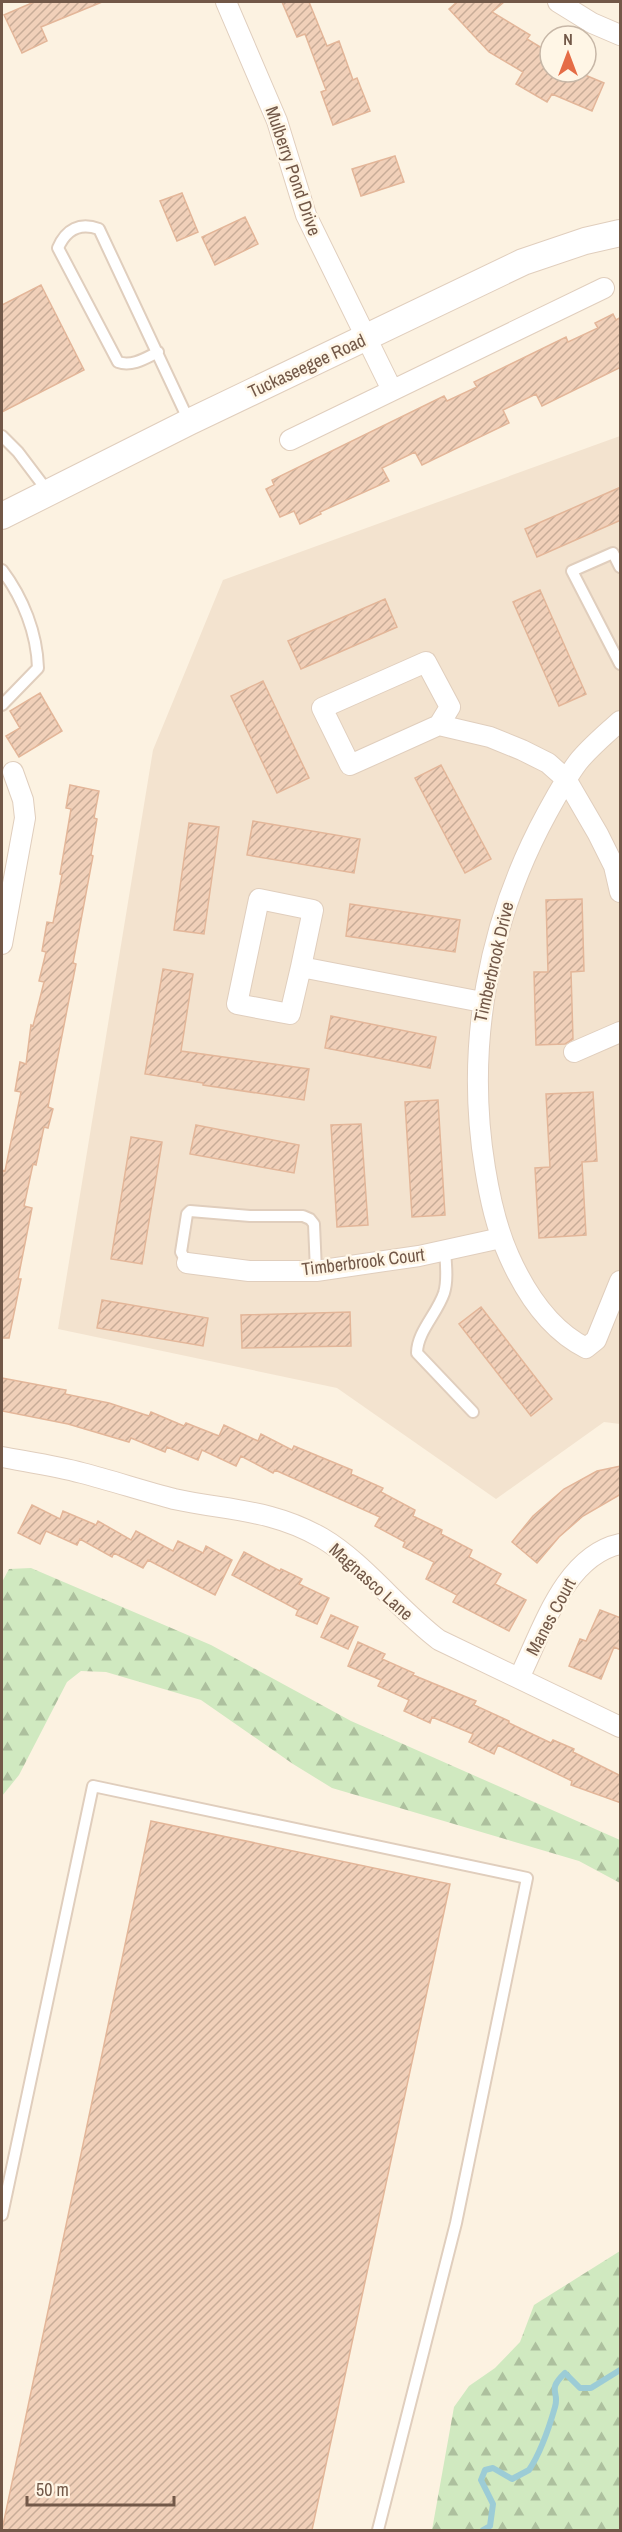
<svg xmlns="http://www.w3.org/2000/svg" width="622" height="2532" viewBox="0 0 622 2532" font-family="'Archivo Narrow',sans-serif">
  <defs>
    <pattern id="forest-firs" width="22" height="20" patternUnits="userSpaceOnUse" patternTransform="scale(1.5)"><rect width="22" height="20" fill="#d0e9c0"/><path d="M5 1l3.5 6h-7zM16 11l3.5 6h-7z" fill="#adc09e"/></pattern>
    <pattern id="building-hatch" width="6" height="6" patternUnits="userSpaceOnUse" patternTransform="scale(1.5)"><rect width="6" height="6" fill="#f1d0b9"/><path d="M-1 1l2-2M0 6l6-6M5 7l2-2" fill="none" stroke="#c8ac98"/></pattern>
  </defs>
  <rect width="100%" height="100%" fill="#fcf2e1"/>
  <path fill="#f3e3cf" d="M620,436V1424L604,1422L496,1499L337,1388L58,1329L153,750L223,580Z"/>
  <path fill="url(#forest-firs)" d="M31,1568L211,1645L351,1721L620,1840V1883L579,1861L332,1788L293,1764L201,1700L106,1672L81,1671L67,1682L19,1775L2,1796V1582L9,1569Z
    M620,2251V2530H432L454,2407L469,2386L495,2368L520,2342L534,2305Z"/>
  <g fill="none" stroke-linecap="round" stroke-linejoin="round">
    <path stroke="#9cccd6" stroke-width="6" d="M483,2530L490,2526L493,2504L481,2480L485,2470L493,2468L512,2479L529,2470C541,2452 549,2428 555,2407C560,2391 546,2391 565,2373L580,2388H591L620,2370"/>
  </g>
  <path fill="url(#building-hatch)" stroke="#e3b699" stroke-width="1.5" d="M34,2H102L41,27L47,41L22,53L4,15Z
    M282,2H309L327,46L339,41L353,80L357,78L370,111L333,125L321,92L326,90L305,34L297,37Z
    M457,2H504L492,12L530,35L527,39L550,53V72H578L604,83L592,111L552,94L547,102L516,84L523,72L489,52L449,9Z
    M395,156L404,182L361,196L352,169Z
    M182,193L198,232L177,241L160,201Z
    M245,217L258,244L215,265L202,237Z
    M41,285L84,370L2,412V305Z
    M613,314L616,320L621,317V367L542,406L536,394L503,410L509,423L422,465L415,452L382,468L389,481L320,512L321,514L300,524L294,511L280,517L266,489L274,485L272,480L444,396L447,401L477,387L474,382L566,337L568,342L598,328L595,323Z
    M621,487V520L537,557L525,529Z
    M540,590L586,694L559,706L513,602Z
    M385,599L397,627L301,669L288,641Z
    M263,681L309,778L277,793L231,696Z
    M40,693L62,731L19,757L6,736L20,728L10,711Z
    M441,765L491,859L465,873L415,778Z
    M70,785L99,791L94,818L97,819L91,855L93,856L73,963L76,964L48,1107L53,1109L48,1128L44,1127L36,1165L33,1164L24,1206L32,1208L18,1279H21L9,1338H2V1170L5,1171L21,1092L15,1091L20,1062L26,1064L31,1025L33,1026L44,982L39,981L46,952L42,951L47,922L53,923L62,875L60,874L71,809L66,808Z
    M253,821L360,839L354,873L247,855Z
    M189,823L219,827L204,934L174,930Z
    M582,899L584,971L571,972L573,1039L565,1044L536,1045L534,972H548L546,900Z
    M350,904L460,920L455,952L346,936Z
    M163,969L193,974L181,1051L309,1069L304,1100L203,1085V1083L145,1074Z
    M331,1016L436,1037L430,1068L325,1048Z
    M593,1092L597,1161L582,1162L586,1235L539,1238L535,1168L550,1167L546,1094Z
    M438,1100L445,1215L412,1217L405,1102Z
    M361,1124L368,1225L337,1227L331,1125Z
    M196,1125L299,1145L294,1173L190,1154Z
    M131,1137L162,1142L142,1264L111,1259Z
    M102,1300L208,1318L203,1346L97,1328Z
    M481,1307L552,1399L531,1416L459,1324Z
    M350,1312L351,1346L242,1348L241,1315Z
    M2,1378L66,1390L65,1394L109,1403L149,1416L151,1412L184,1426L186,1423L219,1436L224,1425L258,1441L261,1434L292,1450L294,1446L352,1470L351,1474L383,1488L381,1492L415,1510L413,1516L442,1530L441,1534L472,1550L469,1557L501,1574L495,1584L526,1600L509,1631L453,1602L457,1595L426,1579L434,1562L403,1547L405,1542L375,1526L380,1517L275,1470L273,1473L241,1456L236,1466L202,1450L198,1460L167,1447L165,1452L131,1438L129,1442L68,1424L2,1411Z
    M621,1466V1494L583,1516L559,1537L537,1563L512,1542L533,1516L564,1489L597,1471Z
    M32,1505L60,1519L63,1511L96,1525L98,1521L131,1540L136,1531L173,1551L178,1541L203,1553L206,1546L232,1560L215,1595L148,1560L143,1568L114,1553L112,1557L80,1539L77,1545L46,1531L40,1544L18,1533Z
    M244,1552L280,1571L281,1569L302,1579L299,1584L329,1598L317,1624L296,1615L298,1610L232,1575Z
    M600,1610L621,1618V1650L614,1647L601,1679L569,1666L580,1639L586,1641Z
    M331,1615L358,1627L348,1649L321,1637Z
    M358,1642L385,1654L382,1659L414,1673L413,1675L476,1701L474,1705L509,1721V1723L551,1743L553,1740L574,1749L573,1752L621,1776V1803L571,1785L572,1781L498,1745L494,1754L469,1742L473,1734L432,1717L430,1723L404,1711L409,1700L378,1686L381,1680L348,1666Z
    M151,1821L450,1884L312,2530H2Z"/>
  <g fill="none" stroke-linecap="round" stroke-linejoin="round">
    <g stroke="#e0cebd" stroke-width="14">
      <path id="service" d="M158,352C146,358 132,367 118,362L58,248C66,229 80,222 99,229L189,421
        M2,436L18,452L49,493
        M620,567L613,553L572,571L620,664
        M2,570C23,598 37,633 38,668L2,705
        M445,1251C446,1265 448,1280 444,1293C437,1314 417,1332 417,1353L473,1412
        M187,1263L181,1252L187,1214L190,1211L250,1216H303L310,1219L314,1224L316,1271
        M2,2215L93,1786L527,1878L456,2223L378,2530"/>
    </g>
    <g stroke="#e0cebd" stroke-width="22">
      <path id="minor" d="M226,2L277,121L306,215L392,390
        M558,2L592,23L620,35
        M290,440L604,288
        M620,721C606,734 590,747 578,762C566,778 557,795 547,813C488,921 465,1046 485,1168C490,1199 496,1227 509,1256C525,1292 550,1330 586,1348L596,1340L620,1281
        M439,725L450,707L426,662L322,708L350,765L439,725L490,737L522,750L548,763L566,779L598,834L614,866L620,892
        M2,944L25,818L23,800L13,772
        M301,967L313,910L259,899L237,1004L290,1014L301,967L482,1002
        M574,1052L620,1032
        M187,1263L249,1271H316L419,1256L501,1238
        M2,1457C28,1462 56,1466 82,1473C113,1481 143,1491 174,1499C229,1511 272,1509 322,1538C363,1562 399,1610 439,1640L620,1727
        M519,1678C542,1632 564,1556 620,1544"/>
    </g>
    <g stroke="#e0cebd" stroke-width="28">
      <path id="tertiary" d="M2,516L189,422L523,262L585,241L620,233"/>
    </g>
    <use href="#service" stroke="#fff" stroke-width="10"/>
    <use href="#minor" stroke="#fff" stroke-width="20"/>
    <use href="#tertiary" stroke="#fff" stroke-width="26"/>
  </g>
  <g text-anchor="middle" stroke-width="5" stroke-linejoin="round" paint-order="stroke">
    <g font-size="18" fill="#725848" stroke="#fff6e6">
      <text transform="translate(293 171) rotate(71)" y="6">Mulberry Pond Drive</text>
      <text transform="translate(307 366) rotate(-25)" y="6">Tuckaseegee Road</text>
      <text transform="translate(494 962) rotate(-77)" y="6">Timberbrook Drive</text>
      <text transform="translate(363 1262) rotate(-7)" y="6">Timberbrook Court</text>
      <text transform="translate(371 1582) rotate(42)" y="6">Magnasco Lane</text>
      <text transform="translate(551 1617) rotate(-62)" y="6">Manes Court</text>
    </g>
  </g>
  <rect width="622" height="2532" fill="none" stroke="#725848" stroke-width="6"/>
  <g transform="translate(568 54)"><circle r="28" fill="#fff6e6" stroke="#c7b7a7" stroke-width="1.5"/>
  <path d="M0-4.5L10 22L0 15L-10 22Z" fill="#e56c46"/>
  <text y="-9" font-size="16" font-weight="bold" text-anchor="middle" fill="#725848">N</text>
  </g>
  <path d="M27 2496v9h147v-9" fill="none" stroke="#725848" stroke-width="3"/>
  <text x="36" y="2496" font-size="18" fill="#725848" stroke="#fff6e6" stroke-width="4.5" paint-order="stroke">50 m</text>
</svg>
